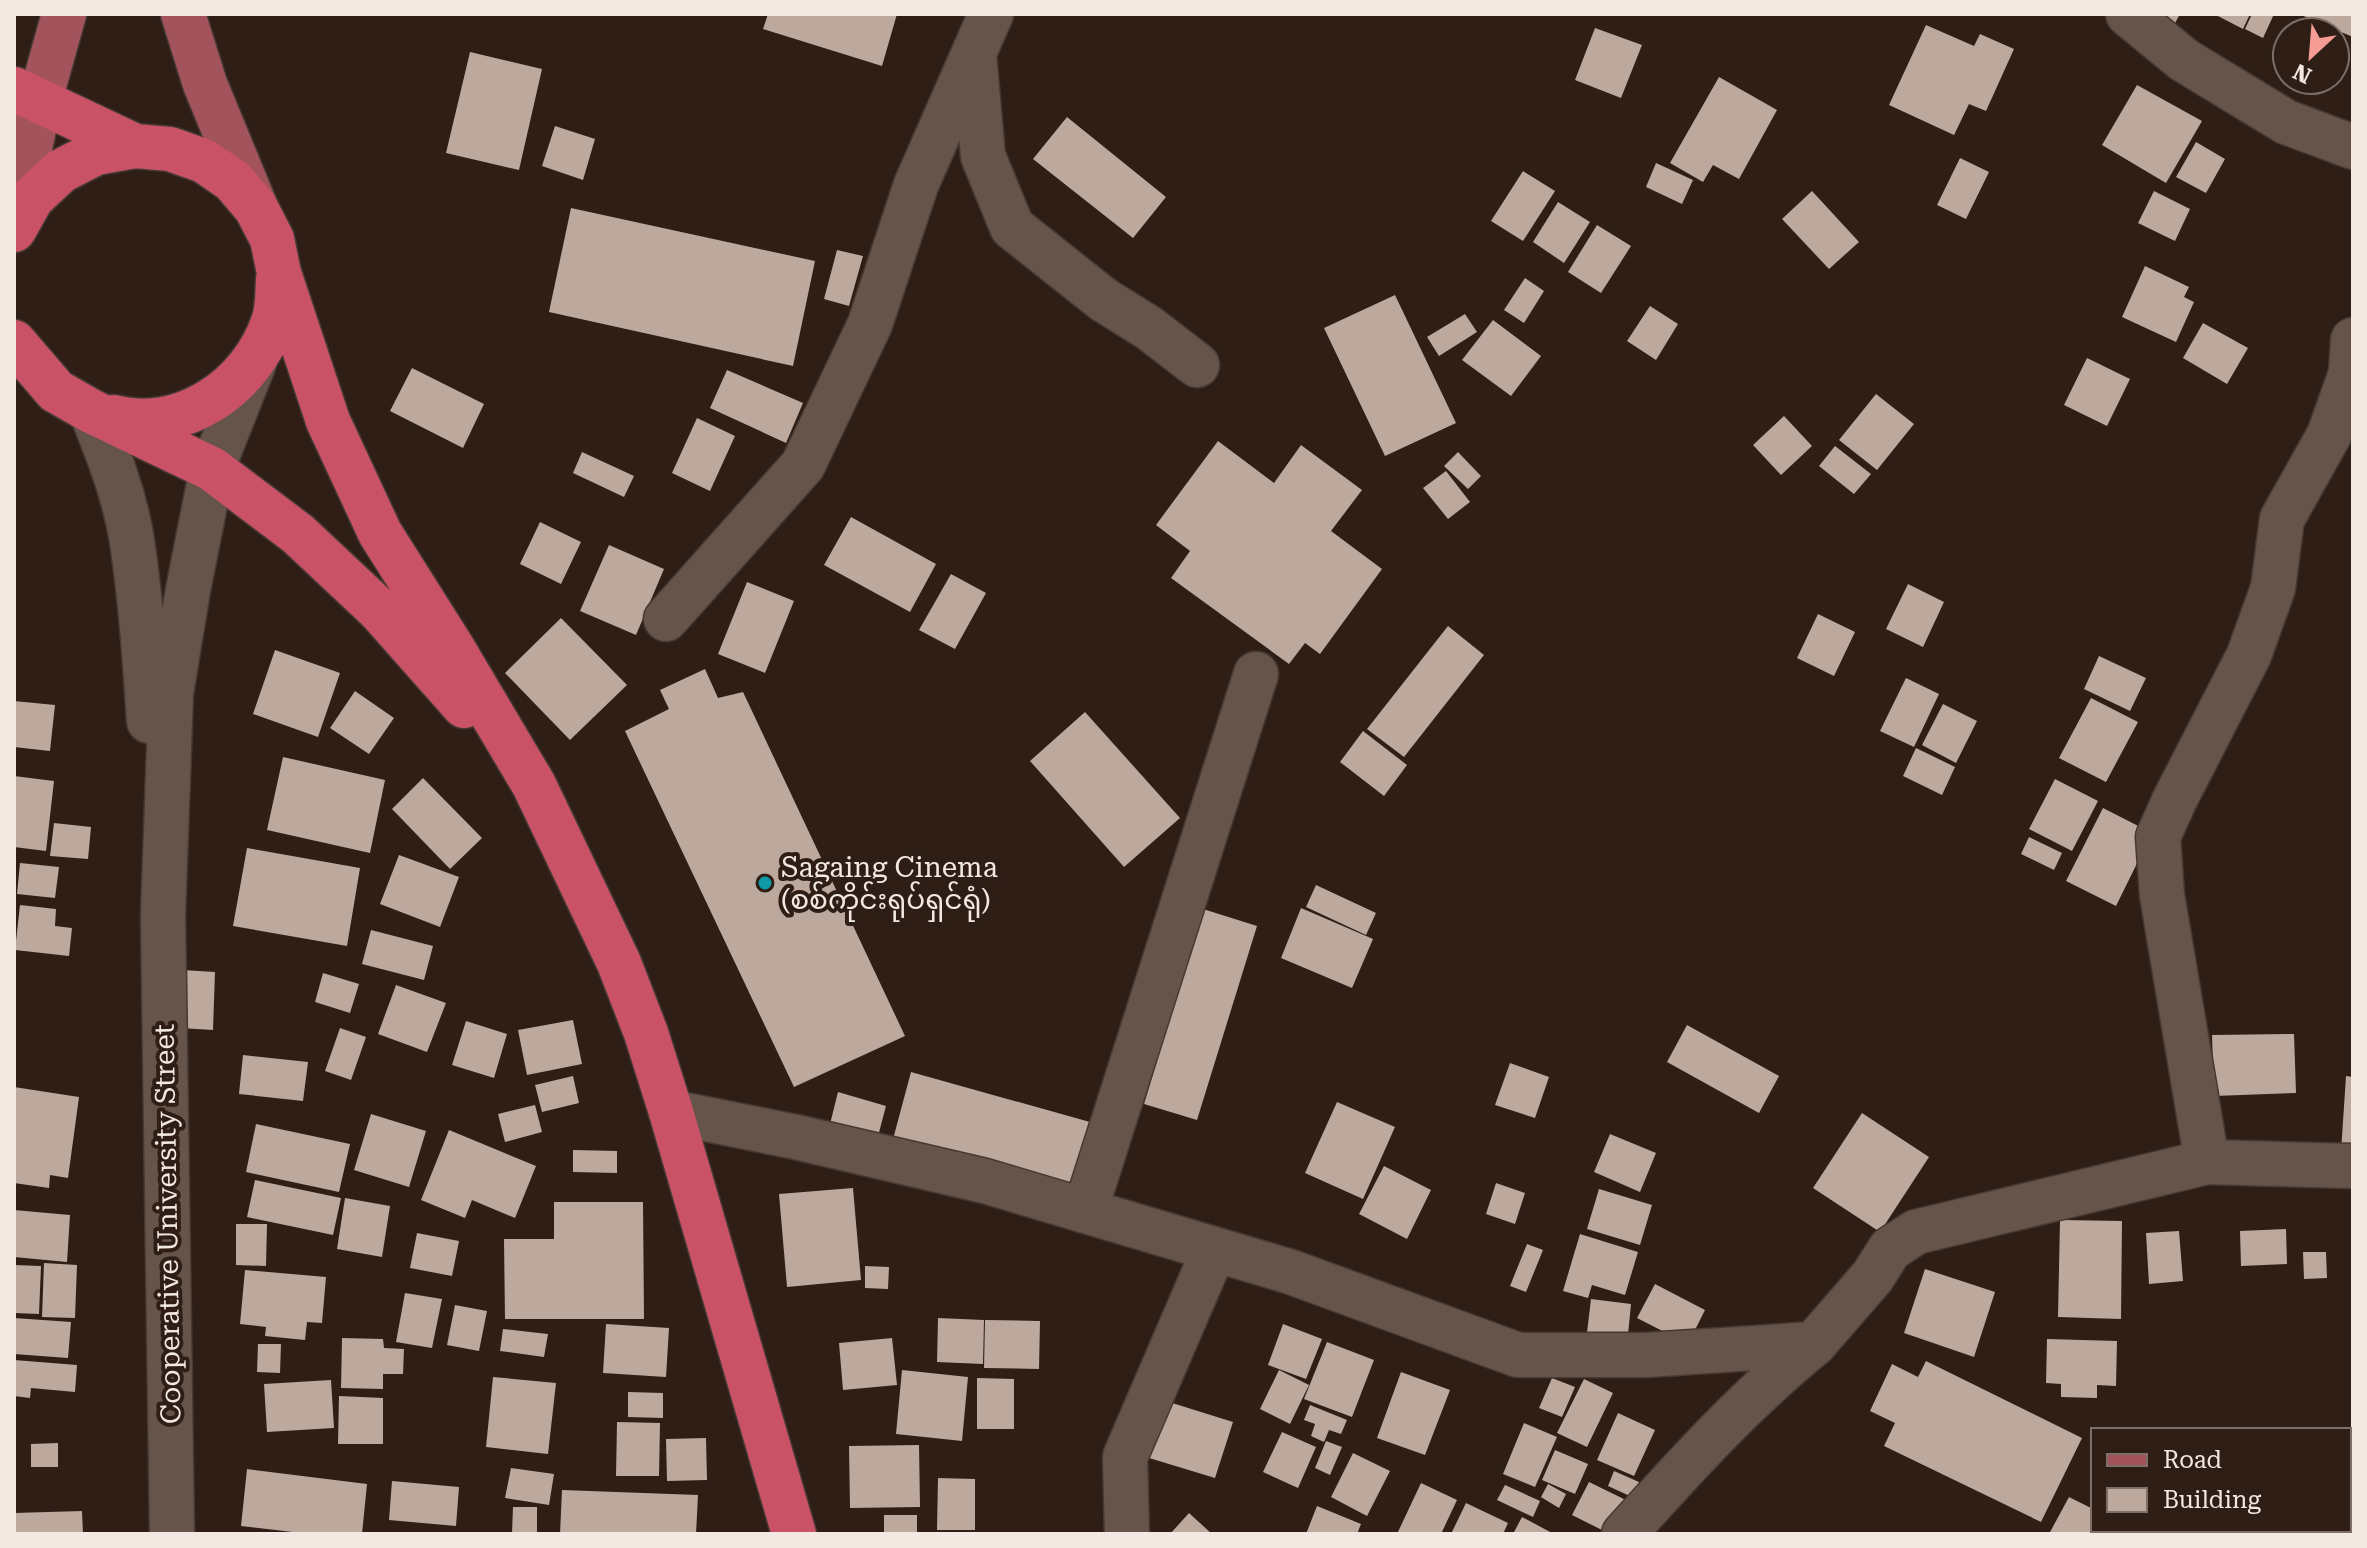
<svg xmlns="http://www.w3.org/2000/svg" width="2367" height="1548" viewBox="0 0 2367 1548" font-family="'Roboto Serif','Noto Sans Myanmar',serif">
  <rect width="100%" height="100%" fill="#2e1e16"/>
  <path fill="#bda89d" d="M768,14H897L882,66L763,29Z
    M2136,14H2180L2168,36Z
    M2214,14H2250L2243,29Z
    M2252,14H2274L2263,38L2245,29Z
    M2299,14H2353V37L2341,32L2335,46V32H2318L2322,24Z
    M1926,25L1974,46L1980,34L2014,49L1986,111L1969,104L1954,135L1889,105Z
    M1595,28L1642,45L1621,98L1575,80Z
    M470,52L542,69L519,170L446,153Z
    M1719,77L1777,110L1739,179L1713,165L1703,182L1670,163Z
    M2137,85L2202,121L2166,183L2102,145Z
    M1067,117L1166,197L1133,238L1033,159Z
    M555,126L595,139L583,180L542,166Z
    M2196,142L2225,159L2206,193L2176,177Z
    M1960,158L1989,172L1966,219L1937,205Z
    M1656,163L1693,180L1682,204L1646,187Z
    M1523,171L1555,191L1523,241L1491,221Z
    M1812,191L1859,242L1829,269L1782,219Z
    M2154,191L2190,209L2175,241L2138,223Z
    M1558,202L1590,222L1564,263L1533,242Z
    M571,208L815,261L793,366L549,312Z
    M1597,225L1631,246L1601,293L1568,272Z
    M837,250L863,256L849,306L824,299Z
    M2145,266L2189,287L2184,297L2194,302L2176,342L2122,317Z
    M1525,278L1544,291L1524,323L1504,310Z
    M1395,295L1456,423L1385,456L1324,328Z
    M1650,306L1678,324L1656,360L1627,341Z
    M1465,314L1477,332L1439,356L1427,337Z
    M1493,320L1541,356L1511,396L1462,360Z
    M2203,323L2248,348L2227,384L2183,358Z
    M2087,358L2130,379L2107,426L2064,405Z
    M412,368L484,404L463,448L390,411Z
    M727,370L803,403L786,443L710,408Z
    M1876,394L1914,424L1877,470L1839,440Z
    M1784,416L1812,446L1781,475L1753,445Z
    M697,418L735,436L710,491L672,473Z
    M1218,441L1274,483L1301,445L1362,490L1331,531L1382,569L1320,654L1305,643L1289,664L1171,578L1190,551L1156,525Z
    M1835,446L1871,474L1854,494L1819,466Z
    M582,452L634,476L624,497L573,473Z
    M1458,452L1481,476L1468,489L1444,466Z
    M1446,471L1470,502L1448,519L1423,488Z
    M851,517L936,564L910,612L824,565Z
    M540,522L581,542L561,584L520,564Z
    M609,545L664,569L636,635L580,611Z
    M951,574L986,593L955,649L919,630Z
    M747,582L794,601L765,673L718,654Z
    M1908,584L1944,602L1923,647L1886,629Z
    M1818,614L1855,632L1834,676L1797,658Z
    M561,618L627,685L570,740L505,673Z
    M1448,626L1484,655L1404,757L1367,729Z
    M275,650L340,673L318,737L253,714Z
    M2099,656L2146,678L2130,711L2084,689Z
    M705,669L718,698L743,692L905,1036L794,1087L625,731L669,709L660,690Z
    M1906,678L1939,694L1914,747L1880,731Z
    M355,691L394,718L369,754L330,728Z
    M2091,698L2138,722L2106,782L2059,758Z
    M14,701L55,705L50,751L14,747Z
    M1943,704L1977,721L1956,763L1922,745Z
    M1085,712L1180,818L1124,867L1030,761Z
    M1363,731L1407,765L1384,796L1340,762Z
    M1916,748L1955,767L1942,795L1903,776Z
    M283,757L385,780L370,853L267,830Z
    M14,776L54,781L46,851L14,847Z
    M423,778L482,838L450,869L392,809Z
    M2055,779L2098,801L2072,851L2029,829Z
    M2103,808L2152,833L2116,906L2066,881Z
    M54,823L91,827L88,859L50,856Z
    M2029,837L2062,853L2054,870L2021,854Z
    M247,848L360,868L347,946L233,926Z
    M399,855L459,877L440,927L380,904Z
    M20,863L59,867L55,898L17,894Z
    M1316,885L1376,913L1366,935L1306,907Z
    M20,905L56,909L55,926L72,928L69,956L15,950Z
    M1301,908L1373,939L1352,988L1281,958Z
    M1203,909L1257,926L1197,1120L1144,1104Z
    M371,930L433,946L424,980L362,964Z
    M182,970L215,972L213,1030L180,1028Z
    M323,973L359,984L350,1013L315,1002Z
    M396,985L446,1003L427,1052L378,1034Z
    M573,1020L582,1064L527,1075L518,1030Z
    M466,1021L507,1034L494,1078L452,1065Z
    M1687,1025L1779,1076L1759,1113L1667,1062Z
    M340,1028L366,1037L351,1080L325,1071Z
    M2294,1034L2296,1093L2214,1096L2212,1035Z
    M243,1055L308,1062L303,1101L239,1094Z
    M1510,1063L1549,1077L1535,1118L1495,1105Z
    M911,1072L1090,1122L1071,1192L892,1143Z
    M573,1076L579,1103L542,1112L535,1085Z
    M2346,1076L2353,1077V1153L2341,1152Z
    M14,1087L79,1097L68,1178L50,1175L49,1188L14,1183Z
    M838,1092L886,1106L877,1140L829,1128Z
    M1337,1102L1395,1127L1363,1199L1305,1173Z
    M535,1105L542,1132L505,1142L498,1114Z
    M1862,1113L1929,1157L1880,1232L1813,1188Z
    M371,1114L426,1131L409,1187L354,1170Z
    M256,1124L350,1144L339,1192L246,1172Z
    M449,1130L536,1166L515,1218L472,1200L465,1218L421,1200Z
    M1610,1134L1656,1153L1640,1192L1594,1172Z
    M573,1150L617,1151V1173L573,1172Z
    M1384,1166L1431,1190L1407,1239L1359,1214Z
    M255,1180L341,1198L333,1235L247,1217Z
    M1496,1183L1525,1193L1515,1224L1486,1214Z
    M853,1188L861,1280L787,1287L779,1194Z
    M1599,1189L1652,1205L1640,1245L1587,1229Z
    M345,1198L390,1206L382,1257L337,1249Z
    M554,1202H643L644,1319H505L504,1239H554Z
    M14,1210L70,1215L67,1262L14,1257Z
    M2060,1220L2122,1221L2121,1319L2058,1317Z
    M236,1224H267L266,1266L236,1265Z
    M2286,1229L2287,1264L2241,1266L2240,1231Z
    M2179,1231L2183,1281L2149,1284L2146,1233Z
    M417,1233L459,1241L452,1276L410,1268Z
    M1580,1234L1638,1252L1625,1295L1592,1285L1588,1298L1563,1291Z
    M1527,1244L1543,1250L1526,1292L1510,1286Z
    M2303,1252H2326L2327,1278L2304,1279Z
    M44,1263L77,1265L75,1318L42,1317Z
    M14,1265L41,1266L39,1314L14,1313Z
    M865,1266L889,1267L888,1289L865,1288Z
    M1925,1269L1995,1292L1974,1357L1904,1333Z
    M245,1270L326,1277L322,1323L307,1322L305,1340L265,1336L266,1327L240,1324Z
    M1655,1284L1705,1310L1688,1344L1637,1318Z
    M405,1293L442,1299L432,1348L396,1342Z
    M1591,1299L1631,1304L1627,1345L1586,1341Z
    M455,1305L487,1311L479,1351L447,1345Z
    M14,1318L71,1322L68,1358L14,1354Z
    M938,1318L984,1320L983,1364L937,1362Z
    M985,1320L1040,1321L1039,1369L984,1368Z
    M606,1324L669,1328L666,1377L603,1373Z
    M1283,1324L1322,1339L1306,1379L1268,1365Z
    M503,1329L548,1334L544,1357L500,1351Z
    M342,1338L383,1339L384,1348L404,1349L403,1374H383V1389L341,1388Z
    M892,1338L897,1385L843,1390L839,1343Z
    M2047,1339L2117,1341L2116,1386L2097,1385V1398L2061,1397V1384L2046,1383Z
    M1327,1342L1374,1360L1352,1417L1304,1399Z
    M258,1344H281L280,1373L257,1372Z
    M14,1360L77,1365L75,1392L31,1388L30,1398L14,1396Z
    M1926,1361L2082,1438L2041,1522L1884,1446L1895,1423L1870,1411L1892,1364L1918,1377Z
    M902,1370L968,1377L962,1441L896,1434Z
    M1279,1370L1309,1385L1290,1424L1260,1409Z
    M1401,1372L1450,1390L1425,1455L1377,1438Z
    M493,1377L556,1383L548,1454L486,1447Z
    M977,1378L1014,1379V1429H977Z
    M1552,1378L1575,1387L1562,1417L1539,1408Z
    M1584,1379L1613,1393L1587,1447L1557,1433Z
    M331,1380L334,1428L267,1432L264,1384Z
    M628,1392L663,1393V1418L628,1417Z
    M339,1396L383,1398V1444H338Z
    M1153,1397L1233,1422L1215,1478L1136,1454Z
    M1310,1405L1347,1420L1341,1434L1329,1430L1324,1442L1311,1436L1315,1424L1304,1420Z
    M1618,1413L1655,1430L1634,1476L1597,1460Z
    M617,1422L660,1423L659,1476H616Z
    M1524,1423L1557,1437L1535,1487L1503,1474Z
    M1282,1432L1316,1447L1298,1488L1263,1472Z
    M706,1438L707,1480L667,1481L666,1439Z
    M1326,1441L1342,1447L1330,1475L1315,1468Z
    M58,1443V1467H31V1444Z
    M919,1445L920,1507L850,1508L849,1446Z
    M1555,1450L1588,1464L1575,1494L1542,1480Z
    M1353,1453L1390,1471L1367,1516L1331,1497Z
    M511,1468L554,1474L549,1505L505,1498Z
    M247,1469L367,1484L362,1534H310L241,1526Z
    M1614,1471L1639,1482L1632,1497L1608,1486Z
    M938,1478L975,1479V1530H937Z
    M392,1481L459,1487L456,1526L389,1520Z
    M1589,1482L1630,1502L1610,1534L1572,1515Z
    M1421,1483L1457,1500L1441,1534H1397Z
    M1548,1484L1566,1494L1559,1508L1541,1497Z
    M1505,1485L1540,1501L1533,1517L1497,1500Z
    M562,1490L698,1495L696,1534H560Z
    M2069,1497L2093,1509V1530H2134L2138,1532L2137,1534H2049Z
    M1466,1503L1508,1523L1503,1534H1451Z
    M1317,1506L1361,1524L1357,1534H1306Z
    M513,1507H537V1534H512Z
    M82,1511L83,1534H14V1513Z
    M1189,1513L1212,1534H1170Z
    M884,1515H917V1534H884Z
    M1522,1517L1554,1534H1513Z
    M2230,1530H2292L2293,1534H2231Z"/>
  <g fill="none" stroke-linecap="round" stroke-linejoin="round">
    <g stroke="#463934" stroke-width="47">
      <path id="minor" d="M2128,14L2184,60L2286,122L2353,147
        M974,55L983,156L1012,227L1104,300L1149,328L1197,365
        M91,411C108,453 125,496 132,541C141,601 145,661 149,721
        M666,619L803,465L870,324L916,185L991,14
        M671,1112L796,1137L985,1181L1291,1272L1518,1355H1647L1814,1344L1873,1276L1890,1249L1916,1232L2207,1162L2353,1166
        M2207,1162L2162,895L2158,837L2174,801L2249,655L2273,588L2282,519L2329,435L2351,373L2353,340
        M1085,1211L1256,674
        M172,1534L163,915L171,693L188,590L212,469L254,363
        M1127,1534L1125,1457L1214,1250
        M1624,1534C1686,1465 1743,1402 1814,1344"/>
    </g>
    <g stroke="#463934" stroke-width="47">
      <path id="major" d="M183,14L205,84L256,208
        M14,226L40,100L64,14"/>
    </g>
    <g stroke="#463934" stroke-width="47">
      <path id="highway" d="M14,89L135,146
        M14,230L32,198L61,171L96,153L135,146L170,149L204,161L233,181L256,208L272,239L279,273L328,421L380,533L452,647L534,785L619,963L646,1033L671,1112L794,1534
        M14,342L56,391L91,411L212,469L298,534L379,610L464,706
        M114,417C183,434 251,387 273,322C278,309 277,293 278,279"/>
    </g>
    <use href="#minor" stroke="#66544a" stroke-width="44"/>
    <use href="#major" stroke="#a2535b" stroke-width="44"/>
    <use href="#highway" stroke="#ca5267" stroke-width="44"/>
  </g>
  <circle fill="#0f9aa8" stroke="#2e1e16" stroke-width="3" cx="765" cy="883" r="8"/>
  <g text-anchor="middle" stroke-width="8" stroke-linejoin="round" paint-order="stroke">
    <g font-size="28" fill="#f3e8e2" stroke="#2e1e16" text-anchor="start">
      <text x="781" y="877">Sagaing Cinema<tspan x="781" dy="32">(စစ်ကိုင်းရုပ်ရှင်ရုံ)</tspan></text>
    </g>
    <g font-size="28" fill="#f3e8e2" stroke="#2e1e16">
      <text transform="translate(167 1224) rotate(-91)" y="10">Cooperative University Street</text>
    </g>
  </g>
  <rect width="2367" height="1548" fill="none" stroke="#f3e8e2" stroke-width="32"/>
  <rect x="2091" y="1428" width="260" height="104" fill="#2e1e16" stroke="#7d6f68" stroke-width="2"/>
  <rect x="2107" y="1454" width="40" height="12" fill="#a2535b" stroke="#7d6f68" stroke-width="2"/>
  <text x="2163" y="1468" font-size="24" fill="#f3e8e2">Road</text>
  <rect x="2107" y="1488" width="40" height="24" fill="#bda89d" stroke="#7d6f68" stroke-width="2"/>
  <text x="2163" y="1508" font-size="24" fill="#f3e8e2">Building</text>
  <g transform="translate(2311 56) rotate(206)"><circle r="38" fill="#2e1e16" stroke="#7d6f68" stroke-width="2"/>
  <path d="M0-6L14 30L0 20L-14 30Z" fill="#f59c94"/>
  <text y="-12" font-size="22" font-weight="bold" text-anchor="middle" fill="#f3e8e2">N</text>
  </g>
</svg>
